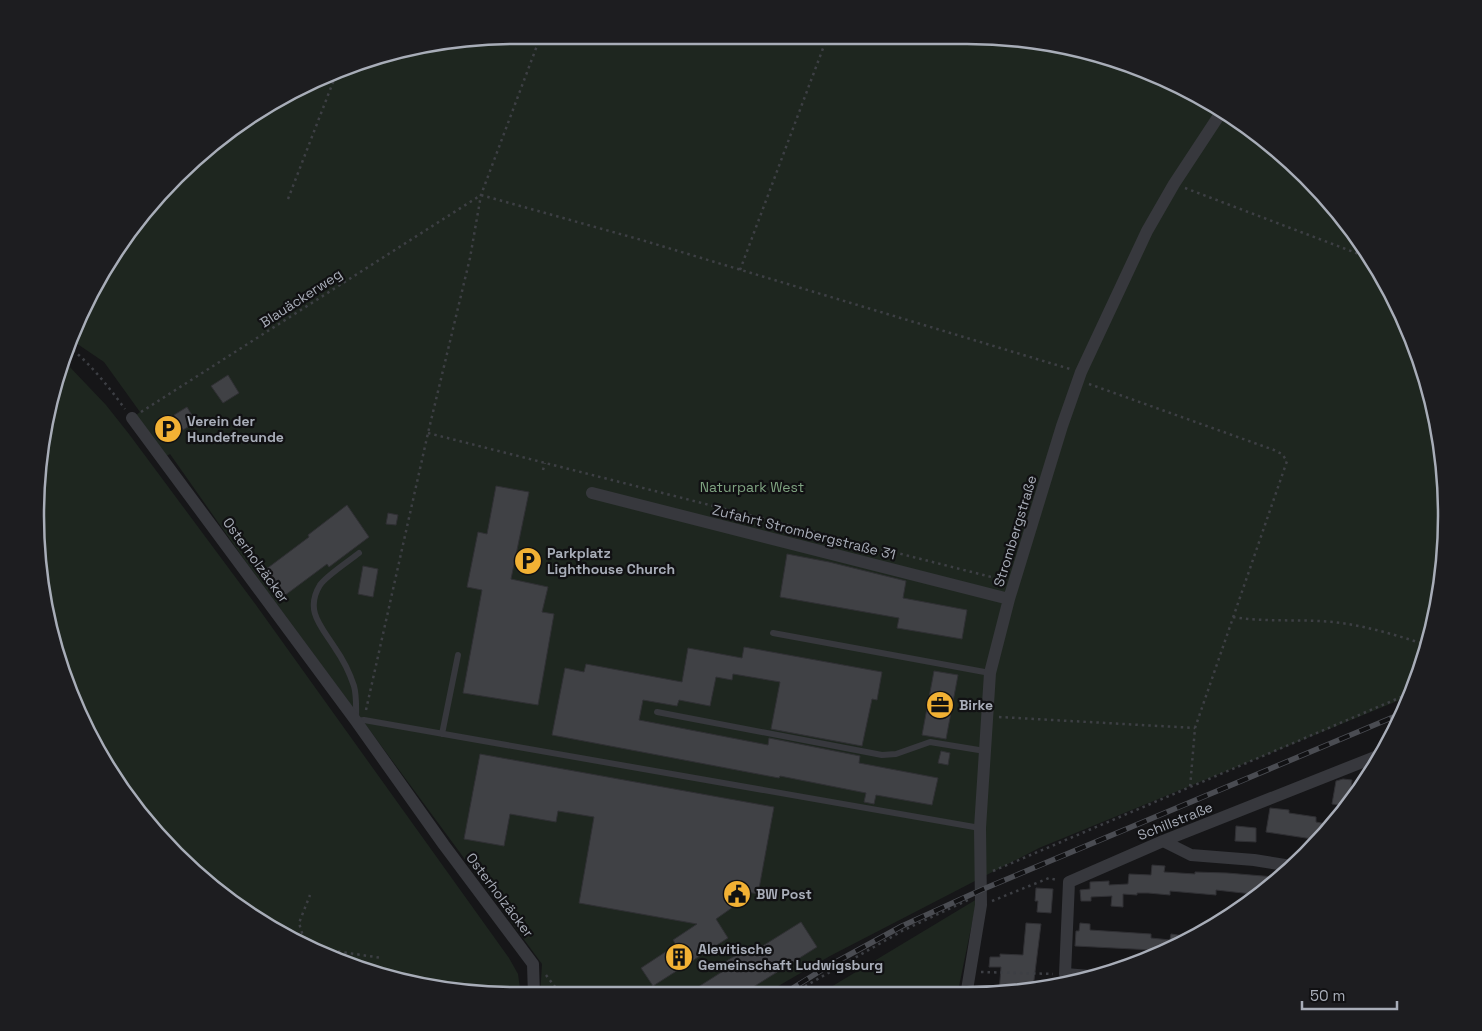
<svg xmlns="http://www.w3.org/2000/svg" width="1482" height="1031" viewBox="0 0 1482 1031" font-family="'Space Grotesk',sans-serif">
  <rect width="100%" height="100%" fill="#161618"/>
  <path fill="#1e261f" d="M516,35H967L1060,44L1206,99L1306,176L1366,249L1411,332L1438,422L1447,516L1438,610L1412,695L1039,848L830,956L761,996H540L542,964L248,565L170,454L162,459L132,418L140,412L104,362L70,339L72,331L154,199L249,116L391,51Z
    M67,364L106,405L129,434L256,605L509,958L518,974L521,996L421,987L331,959L248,915L176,855L85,728L44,609L39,453L58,384Z
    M977,899L957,996H816Z"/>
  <path fill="#404145" stroke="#303034" d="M228,375L239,393L223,403L211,386Z
    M187,407L196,422L183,430L174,415Z
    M496,486L529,492L511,579L548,587L542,612L554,614L538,705L463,693L482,590L467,587L478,532L487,534Z
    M347,505L369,537L329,567L327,564L284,596L265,570L309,537L308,535Z
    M388,513L398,515L396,525L386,524Z
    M787,554L829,562L906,581L903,598L967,610L962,639L897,628L899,618L780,597Z
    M363,566L378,569L373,597L358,594Z
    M744,647L882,672L877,700L872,699L862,746L771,729L780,682L733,674L732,680L716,677L710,706L679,700L677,706L643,700L639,720L768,745L769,738L860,756L859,763L938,778L932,805L876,795L874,804L864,802L866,793L780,776L779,778L552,735L565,668L584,672L586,664L682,682L688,648L742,658Z
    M934,671L958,675L946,739L922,735Z
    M941,751L950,753L948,765L938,763Z
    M480,754L774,807L758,894L736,890L733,907L716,919L728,938L653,986L641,968L676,945L673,940L697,924L579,903L594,817L558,811L556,822L510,814L504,846L464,839Z
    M1343,779L1352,780L1349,804L1347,806L1332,804L1336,781Z
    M1270,808L1289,810V813L1316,817V822L1331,825L1319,840L1266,832Z
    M1236,826L1256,828V842L1235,841Z
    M1152,865L1165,866L1164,872L1195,874V872L1227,873L1275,877L1252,894L1216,890V895L1170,891V895L1148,893H1137V895L1123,894V907L1111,906L1112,896L1091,897V901H1081L1080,890L1090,889V882L1109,881V885L1128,884L1129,874L1151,875Z
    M1036,888L1053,889L1051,913L1037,912L1038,901H1035Z
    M801,922L817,947L739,996H684L728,968L725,962L749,947L753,952Z
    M1026,923L1041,924L1033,988L1029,987V990L999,993L1001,967H989L990,957H1000V954L1023,955Z
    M1080,923L1090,924V930L1151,934V938L1170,940L1171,934L1192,937L1179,946L1153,955V950L1075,946L1076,931H1079Z"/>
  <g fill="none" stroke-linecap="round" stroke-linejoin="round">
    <path stroke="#3d3f44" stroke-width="2.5" stroke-dasharray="2.5 4" stroke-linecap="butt" d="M1185,188L1372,259
      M481,195L645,241L1070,369
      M288,199L335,77
      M740,270L828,35
      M68,346C90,363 108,386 125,409
      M1089,384L1274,450L1282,454L1287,461L1195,728L1190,788
      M141,412L481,195
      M428,433L1003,580
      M543,470L545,463
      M1233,617C1269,623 1305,618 1341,623C1370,627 1399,636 1427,645
      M366,710L428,433L470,258L481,195L541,35
      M999,717L1195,728
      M1358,793L1361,774
      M993,871L1413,692
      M992,901L1049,878L1057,880
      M306,946L299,923L310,895
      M319,953L328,950L382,958
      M981,972L1053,974
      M546,975L562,996
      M788,996L902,931L970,899"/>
    <path stroke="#37383d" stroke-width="6" d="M359,553C349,561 326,576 320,585C304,611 322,627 335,648C342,658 350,674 354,686C357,697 356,710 356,721L364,720L980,828
      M773,633L990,673
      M657,712L882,755L896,754L930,742L985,751
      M442,734L458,655"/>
    <path stroke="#37383d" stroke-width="12" d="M132,418L356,721L444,845L533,964L534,996
      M592,493L1009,599
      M1163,841L1191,855L1254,860L1291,866
      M1090,976L1065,974L1069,882L1163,841L1380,755
      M966,996L981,905L980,828L990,673L1009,599L1062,426L1081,372L1147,231L1174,184L1222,111"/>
    <g stroke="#4a4c52" stroke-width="5.5">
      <path id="rail" d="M780,996L825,968L902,926L981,890L1403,713"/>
    </g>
    <use href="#rail" stroke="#111113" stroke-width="4" stroke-dasharray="11" stroke-linecap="butt"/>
  </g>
  <defs>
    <g id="parking-disc" transform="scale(1.4375)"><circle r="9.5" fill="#f2b134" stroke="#111113"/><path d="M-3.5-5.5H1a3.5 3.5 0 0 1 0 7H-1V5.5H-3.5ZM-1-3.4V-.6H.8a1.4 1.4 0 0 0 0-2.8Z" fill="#111"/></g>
    <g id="office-disc" transform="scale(1.4375)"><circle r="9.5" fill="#f2b134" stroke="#111113"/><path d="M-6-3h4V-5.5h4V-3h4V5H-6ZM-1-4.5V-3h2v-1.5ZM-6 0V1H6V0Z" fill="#111"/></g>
    <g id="civic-disc" transform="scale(1.4375)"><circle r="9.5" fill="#f2b134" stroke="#111113"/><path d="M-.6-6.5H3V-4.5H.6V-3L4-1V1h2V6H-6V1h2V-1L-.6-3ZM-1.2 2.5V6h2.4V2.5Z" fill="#111"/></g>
    <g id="building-disc" transform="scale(1.4375)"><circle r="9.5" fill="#f2b134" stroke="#111113"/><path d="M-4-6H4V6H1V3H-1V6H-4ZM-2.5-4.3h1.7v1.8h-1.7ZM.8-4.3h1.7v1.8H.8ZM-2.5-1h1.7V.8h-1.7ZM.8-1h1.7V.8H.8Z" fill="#111"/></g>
  </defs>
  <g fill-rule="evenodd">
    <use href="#parking-disc" x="168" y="429"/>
    <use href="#parking-disc" x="528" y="561"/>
    <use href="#office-disc" x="940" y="705"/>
    <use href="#civic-disc" x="737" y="894"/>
    <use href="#building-disc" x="679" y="957"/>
  </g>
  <g text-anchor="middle" stroke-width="4.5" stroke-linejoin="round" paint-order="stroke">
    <g font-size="14" fill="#a8adb8" stroke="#111113">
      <text transform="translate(301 298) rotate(-33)" y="5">Blauäckerweg</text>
      <text transform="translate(1015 531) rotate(-73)" y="5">Strombergstraße</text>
      <text transform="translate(804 532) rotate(14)" y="5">Zufahrt Strombergstraße 31</text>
      <text transform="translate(256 560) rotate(54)" y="5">Osterholzäcker</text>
      <text transform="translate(1175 821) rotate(-22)" y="5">Schillstraße</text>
      <text transform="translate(500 895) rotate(53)" y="5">Osterholzäcker</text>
    </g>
    <g font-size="14" font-weight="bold" fill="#a8adb8" stroke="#111113" text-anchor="start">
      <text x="187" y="426">Verein der<tspan x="187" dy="16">Hundefreunde</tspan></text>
      <text x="547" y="558">Parkplatz<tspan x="547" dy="16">Lighthouse Church</tspan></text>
      <text x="959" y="710">Birke</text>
      <text x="756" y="899">BW Post</text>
      <text x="698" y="954">Alevitische<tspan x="698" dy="16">Gemeinschaft Ludwigsburg</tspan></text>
    </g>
    <g font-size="14" fill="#7fa381" stroke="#111113">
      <text x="752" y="492">Naturpark West</text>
    </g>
  </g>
  <path d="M0 0H1482V1031H0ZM515 44H967A471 471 0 0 1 1438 515V516A471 471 0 0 1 967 987H515A471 471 0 0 1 44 516V515A471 471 0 0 1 515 44Z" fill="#1d1d20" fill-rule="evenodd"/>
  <path fill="none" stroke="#a8adb8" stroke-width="2.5" d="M515 44H967A471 471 0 0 1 1438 515V516A471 471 0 0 1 967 987H515A471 471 0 0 1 44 516V515A471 471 0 0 1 515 44Z"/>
  <path d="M1302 1001v8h95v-8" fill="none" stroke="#a8adb8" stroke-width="2.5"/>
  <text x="1310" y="1001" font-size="15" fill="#a8adb8" stroke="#111113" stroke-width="4" paint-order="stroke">50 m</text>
</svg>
